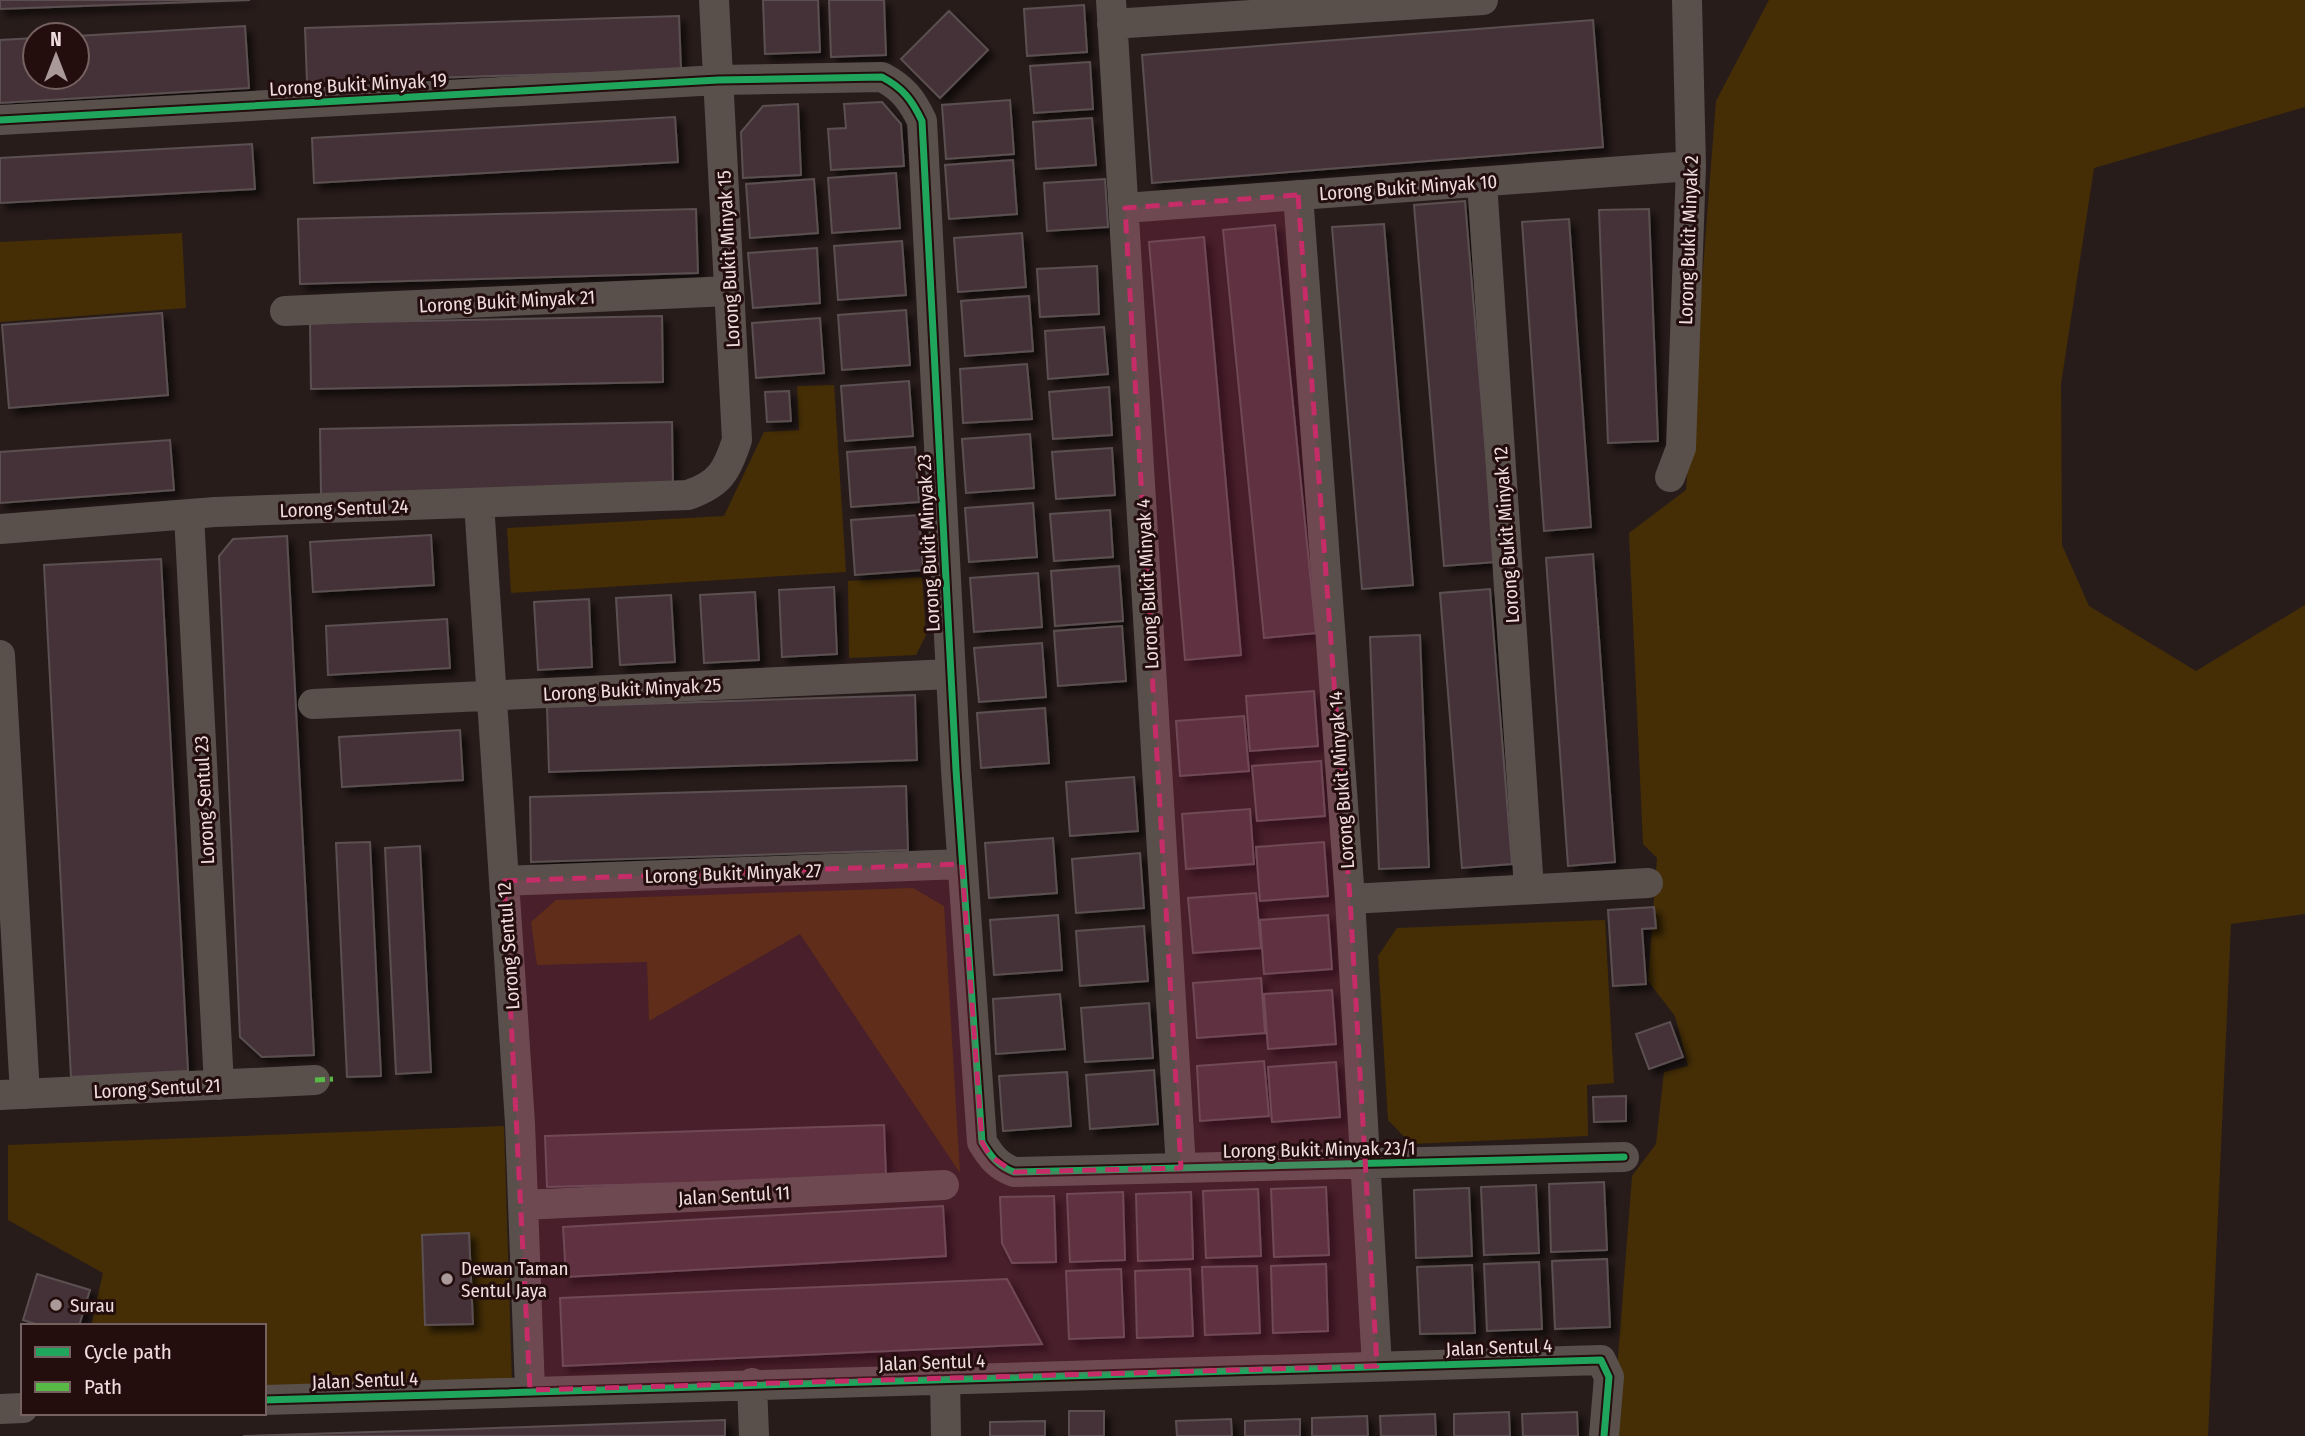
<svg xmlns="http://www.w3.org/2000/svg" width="2305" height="1436" viewBox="0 0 2305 1436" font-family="'Fira Sans Condensed',sans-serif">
  <defs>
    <filter id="shadow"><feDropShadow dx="6" dy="6" stdDeviation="3.5" flood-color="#0009"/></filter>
  </defs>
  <rect width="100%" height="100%" fill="#281c1b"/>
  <path fill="#452e05" d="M1769,0H2305V107L2094,168L2061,384L2062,545L2089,606L2196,671L2305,605V914L2231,924L2208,1436H1612L1632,1176L1656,1144L1664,1072L1688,1066L1675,1016L1648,981L1657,858L1643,844L1629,533L1686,490L1716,101Z
    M182,233L186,308L0,322V242Z
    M834,385L846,572L511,593L507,528L724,516L764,432L799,430L797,386Z
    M922,577L926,635L916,655L849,658L848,581Z
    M913,888L944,906L960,1173L800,934L649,1021L647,962L537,965L531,922L556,900Z
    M1605,920L1614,1083L1587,1085L1588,1136L1411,1144L1388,1120L1378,956L1397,928Z
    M504,1126L512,1383L264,1389V1326H91L103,1273L8,1220V1145Z"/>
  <path fill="#443337" stroke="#5b5051" stroke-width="2" filter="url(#shadow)" d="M0,0H250L0,9Z
    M763,0H818L820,52L765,54Z
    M829,0H884L886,55L831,57Z
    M1084,5L1087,52L1027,56L1024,9Z
    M949,11L988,50L940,98L901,59Z
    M679,16L681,70L307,82L305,28Z
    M1593,20L1603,147L1152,183L1142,55Z
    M245,26L249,88L0,103V40L35,38V77H77V36Z
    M1090,62L1093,109L1034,113L1030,66Z
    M1010,100L1014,154L946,159L942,105Z
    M882,102L901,124L904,166L831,170L828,129L846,128L844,104Z
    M798,104L801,175L743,178L741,132L763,106Z
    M675,117L678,162L314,183L312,138Z
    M1092,118L1096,165L1036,169L1033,122Z
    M252,144L255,189L0,203V158Z
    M1013,160L1017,214L949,219L945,165Z
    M896,173L900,228L832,233L828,178Z
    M814,179L818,233L750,238L746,184Z
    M1105,179L1108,227L1047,231L1044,183Z
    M1465,201L1495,562L1444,566L1414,205Z
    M696,209L698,273L300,284L298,219Z
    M1649,209L1658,441L1608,443L1599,210Z
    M1569,219L1591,527L1544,531L1522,222Z
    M1384,224L1413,585L1362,589L1332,227Z
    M1275,225L1316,633L1264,638L1223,230Z
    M1022,233L1026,287L958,292L954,238Z
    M1204,237L1241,655L1185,660L1149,242Z
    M902,241L906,295L838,300L834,246Z
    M817,248L820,303L753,308L748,253Z
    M1097,266L1099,314L1040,317L1037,269Z
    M1029,296L1033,351L965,356L961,301Z
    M906,310L910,365L842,370L838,315Z
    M162,313L168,395L9,408L2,325Z
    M662,316L663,382L311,389L310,323Z
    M820,318L824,373L756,378L752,323Z
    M1104,327L1108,374L1048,379L1045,331Z
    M1027,364L1032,419L963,423L960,369Z
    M909,381L913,436L845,441L841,386Z
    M1109,387L1112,435L1053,439L1049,392Z
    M789,391L791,421L767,422L765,392Z
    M672,422L673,487L321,494L320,429Z
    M1030,434L1034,488L966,493L962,439Z
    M170,440L174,490L0,503V452Z
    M915,447L919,502L851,507L847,452Z
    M1112,448L1115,495L1056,499L1052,452Z
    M1033,503L1037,557L969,562L965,508Z
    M1110,510L1113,557L1054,561L1050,514Z
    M919,515L923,570L855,575L851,520Z
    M431,535L434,585L313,592L310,542Z
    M287,536L314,1055L262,1057L240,1037L219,556L233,539Z
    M1593,554L1615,862L1568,866L1546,558Z
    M161,559L188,1071L71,1077L44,565Z
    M1119,566L1123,621L1055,626L1051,571Z
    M1038,573L1042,627L974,632L970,578Z
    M834,587L837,654L782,657L779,590Z
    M1490,589L1512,864L1462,868L1440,593Z
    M755,592L759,660L704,663L700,595Z
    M671,595L675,662L620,665L616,598Z
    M589,599L592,667L538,670L534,602Z
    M447,619L450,668L328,675L326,626Z
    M1122,626L1126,681L1058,686L1054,631Z
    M1420,635L1429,867L1379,869L1370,637Z
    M1042,643L1046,697L979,702L974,648Z
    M1314,691L1318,746L1250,751L1246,696Z
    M915,695L917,760L549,772L547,707Z
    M1045,708L1049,763L981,768L977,713Z
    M1244,716L1249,771L1180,776L1176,721Z
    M460,730L463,780L342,787L339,737Z
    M1321,761L1325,816L1257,821L1252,766Z
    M1134,777L1138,831L1070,836L1066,782Z
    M906,786L908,850L531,862L530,797Z
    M1250,809L1254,864L1186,869L1182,814Z
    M1053,838L1057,893L989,898L985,843Z
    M370,842L381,1076L347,1077L336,843Z
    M1324,842L1328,896L1260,901L1256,847Z
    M420,846L431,1072L396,1074L385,848Z
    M1140,853L1144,908L1076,913L1072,859Z
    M1256,893L1261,948L1193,953L1188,898Z
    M1654,907L1656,928L1642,929L1646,984L1613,986L1608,910Z
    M1058,915L1062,970L994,975L990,920Z
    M1328,915L1332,969L1264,974L1260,920Z
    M1144,926L1148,981L1080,986L1076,931Z
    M1261,978L1265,1033L1197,1038L1193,983Z
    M1332,990L1336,1044L1268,1049L1264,994Z
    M1060,994L1065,1049L996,1054L993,999Z
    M1149,1003L1153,1058L1085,1062L1081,1008Z
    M1670,1022L1683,1057L1649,1069L1636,1034Z
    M1264,1061L1269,1116L1200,1121L1197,1066Z
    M1336,1062L1340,1117L1272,1122L1268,1067Z
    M1154,1070L1158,1124L1090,1129L1086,1075Z
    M1067,1072L1071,1126L1003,1131L999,1076Z
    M1626,1096V1121L1594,1122L1593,1097Z
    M884,1125L886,1177L547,1187L545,1136Z
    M1604,1182L1607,1250L1551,1252L1549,1184Z
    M1536,1185L1539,1253L1484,1255L1481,1187Z
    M1326,1187L1329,1255L1274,1257L1271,1189Z
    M1469,1188L1472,1256L1416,1258L1414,1190Z
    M1258,1189L1261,1256L1206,1258L1203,1191Z
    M1123,1192L1125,1260L1070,1262L1067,1194Z
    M1191,1192L1193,1259L1138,1261L1136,1194Z
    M1054,1196L1056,1262L1012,1263L1002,1243L1000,1197Z
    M943,1206L946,1256L566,1277L563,1227Z
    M469,1233L473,1324L425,1325L422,1235Z
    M1607,1259L1610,1327L1555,1329L1552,1261Z
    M1539,1262L1542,1329L1487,1331L1484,1264Z
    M1326,1264L1328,1331L1273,1333L1271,1266Z
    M1472,1265L1475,1333L1420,1334L1417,1267Z
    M1257,1266L1260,1333L1205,1335L1202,1267Z
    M1121,1269L1124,1337L1069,1339L1066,1271Z
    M1190,1269L1193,1336L1137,1338L1135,1271Z
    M37,1274L90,1290L79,1326H42L23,1320Z
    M1007,1279L1042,1344L563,1366L560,1298Z
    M1069,1411H1104V1436H1069Z
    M1509,1412L1510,1436H1454V1414Z
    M1577,1412L1578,1436H1523L1522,1414Z
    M1435,1414L1436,1436H1381L1380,1416Z
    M1367,1416L1368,1436H1312V1418Z
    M1231,1419L1232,1436H1177L1176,1421Z
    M1300,1419V1436H1245V1421Z
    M725,1420V1436H243L468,1429Z
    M1045,1421V1436H990V1422Z"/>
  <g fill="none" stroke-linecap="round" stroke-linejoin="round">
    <path stroke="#59504b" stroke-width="30" d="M1111,0L1181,1168
      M1112,24L1483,0
      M0,120L718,80L882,77C903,88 912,100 922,121L956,770L982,1142C991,1157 998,1166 1014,1172L1624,1157
      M1482,182L1529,889
      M1298,195L1350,899L1377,1366
      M1125,208L1691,166
      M285,311L729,291
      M1670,477L1681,448L1691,166L1687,0
      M479,503L520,1123L530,1390
      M189,515L219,1085
      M0,529L215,512L688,495C720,484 727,471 737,440L714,0
      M0,655L25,1094
      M313,704L950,674
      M504,881L962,864
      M1350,899L1648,883
      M0,1095L315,1080
      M523,1205L944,1185
      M945,1378L946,1436
      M752,1383L754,1436
      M264,1400L1601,1360L1609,1377L1604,1436
      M0,1409L23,1408"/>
    <path stroke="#58b947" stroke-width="5" stroke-dasharray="10 5" stroke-linecap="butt" d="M315,1080L333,1079"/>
    <g stroke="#230e0d" stroke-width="11">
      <path id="cycleway" d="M0,120L718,80L882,77C903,88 912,100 922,121L956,770L982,1142C991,1157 998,1166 1014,1172L1624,1157
        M264,1400L1601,1360L1609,1377L1604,1436"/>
    </g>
    <use href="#cycleway" stroke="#20a55d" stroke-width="7"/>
  </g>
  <path fill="#c62c68" fill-opacity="0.2" stroke="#c62c68" stroke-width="5" stroke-dasharray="14 9" stroke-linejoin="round" d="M1298,195L1350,899L1377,1366L530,1390L504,881L962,864L982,1142L990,1156L1014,1172L1181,1168L1125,208Z"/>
  <g fill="#a99998" stroke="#230e0d" stroke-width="2.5">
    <circle cx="447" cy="1279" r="7"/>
    <circle cx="56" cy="1305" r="7"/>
  </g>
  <g text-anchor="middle" stroke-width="6" stroke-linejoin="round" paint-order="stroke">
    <g font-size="19" fill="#eedddc" stroke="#230e0d">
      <text transform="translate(358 84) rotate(-3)" y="7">Lorong Bukit Minyak 19</text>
      <text transform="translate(1408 187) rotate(-4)" y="7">Lorong Bukit Minyak 10</text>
      <text transform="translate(1688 240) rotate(-88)" y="7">Lorong Bukit Minyak 2</text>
      <text transform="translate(728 259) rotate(-93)" y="7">Lorong Bukit Minyak 15</text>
      <text transform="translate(507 301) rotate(-3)" y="7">Lorong Bukit Minyak 21</text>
      <text transform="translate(344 508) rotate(-2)" y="7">Lorong Sentul 24</text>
      <text transform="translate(1506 535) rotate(-94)" y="7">Lorong Bukit Minyak 12</text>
      <text transform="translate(928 543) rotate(-93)" y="7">Lorong Bukit Minyak 23</text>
      <text transform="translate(1147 584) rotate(-93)" y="7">Lorong Bukit Minyak 4</text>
      <text transform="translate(632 689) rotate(-3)" y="7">Lorong Bukit Minyak 25</text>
      <text transform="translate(1341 780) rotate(-94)" y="7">Lorong Bukit Minyak 14</text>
      <text transform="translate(204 800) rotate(-93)" y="7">Lorong Sentul 23</text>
      <text transform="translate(733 873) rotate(-2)" y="7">Lorong Bukit Minyak 27</text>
      <text transform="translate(508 946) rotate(-94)" y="7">Lorong Sentul 12</text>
      <text transform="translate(157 1088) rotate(-3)" y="7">Lorong Sentul 21</text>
      <text transform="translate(1319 1149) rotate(-1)" y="7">Lorong Bukit Minyak 23/1</text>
      <text transform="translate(734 1195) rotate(-3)" y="7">Jalan Sentul 11</text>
      <text transform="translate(1499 1347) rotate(-2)" y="7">Jalan Sentul 4</text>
      <text transform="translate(932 1362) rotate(-2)" y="7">Jalan Sentul 4</text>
      <text transform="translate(365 1380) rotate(-2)" y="7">Jalan Sentul 4</text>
    </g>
    <g font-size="19" fill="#eedddc" stroke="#230e0d" text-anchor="start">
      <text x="461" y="1275">Dewan Taman<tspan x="461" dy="22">Sentul Jaya</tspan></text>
      <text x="70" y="1312">Surau</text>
    </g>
  </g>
  <rect x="21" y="1324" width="245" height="91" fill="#230e0d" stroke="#746160" stroke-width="2"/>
  <rect x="35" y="1347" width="35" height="10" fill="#20a55d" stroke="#746160" stroke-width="2"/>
  <text x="84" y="1359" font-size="21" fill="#eedddc">Cycle path</text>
  <rect x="35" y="1382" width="35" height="10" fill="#58b947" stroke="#746160" stroke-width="2"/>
  <text x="84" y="1394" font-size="21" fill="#eedddc">Path</text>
  <g transform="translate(56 56)"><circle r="33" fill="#230e0d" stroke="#746160" stroke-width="2"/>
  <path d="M0-5L12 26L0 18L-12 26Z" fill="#a99998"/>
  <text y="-10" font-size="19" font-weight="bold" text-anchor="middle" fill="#eedddc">N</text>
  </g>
</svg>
